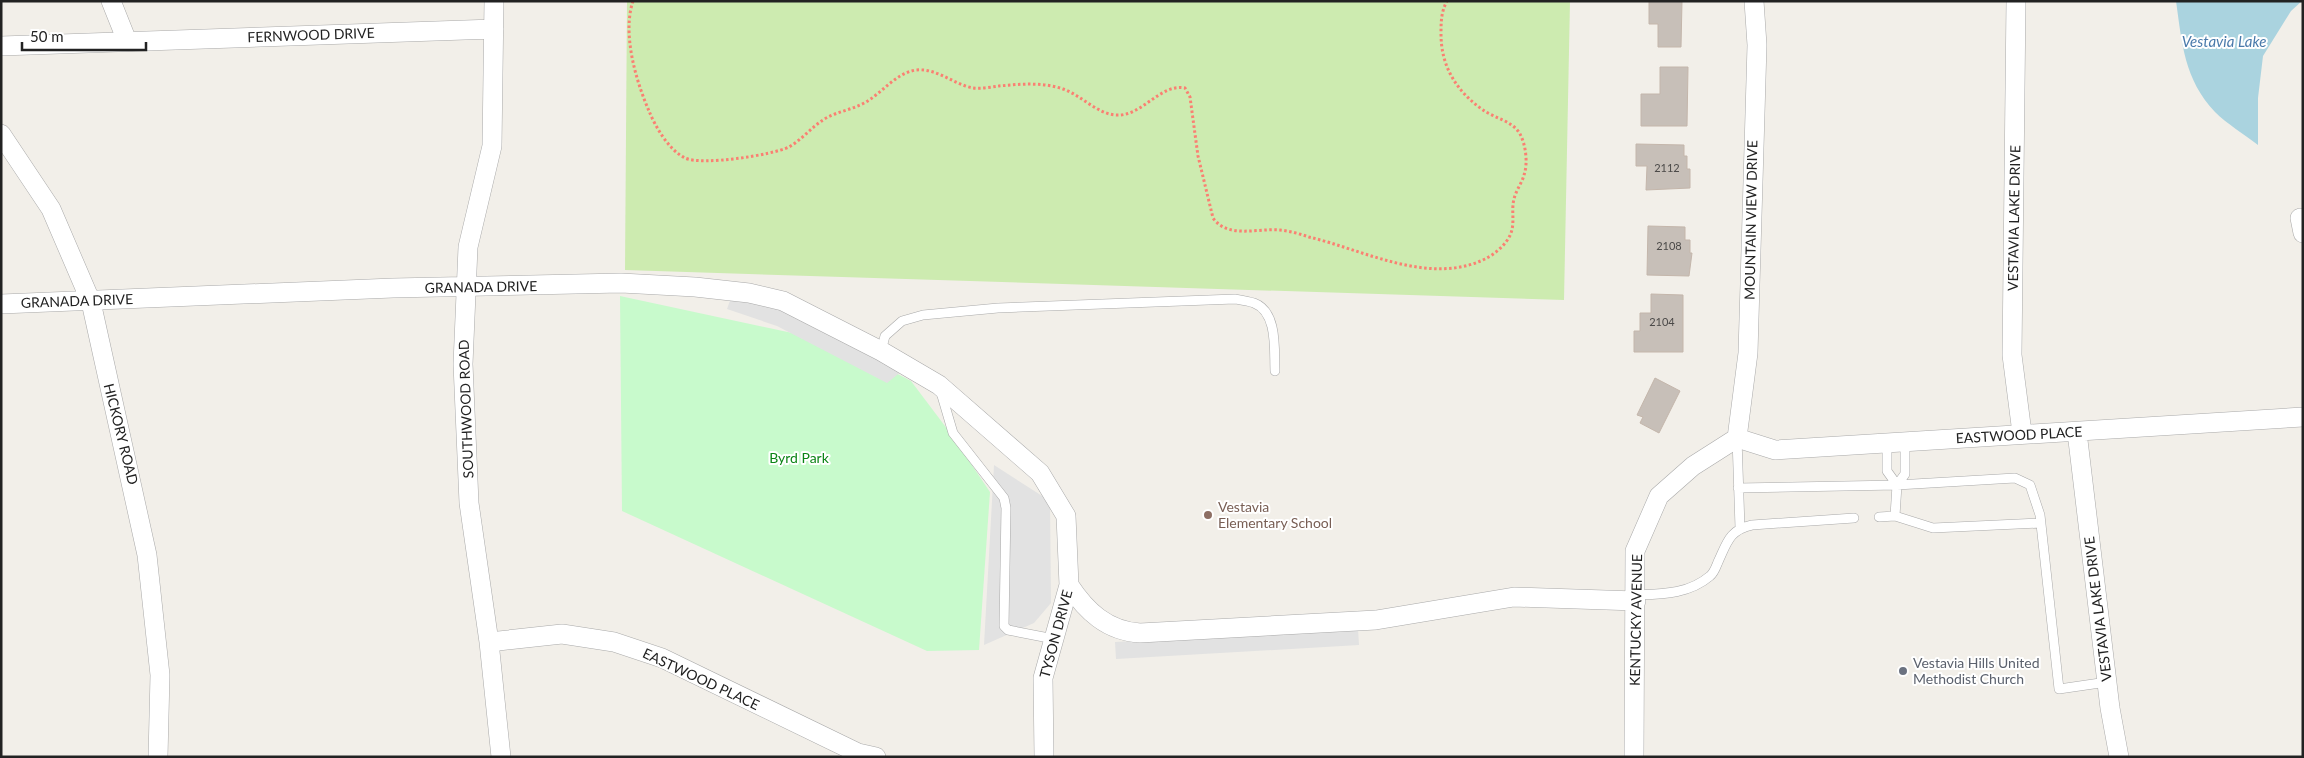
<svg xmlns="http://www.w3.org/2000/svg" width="2304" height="758" viewBox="0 0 2304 758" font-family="Lato,sans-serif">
  <rect width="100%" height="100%" fill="#f2efe9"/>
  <path fill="#cdebb0" d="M627,1H1570L1564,300L625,270Z"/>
  <path fill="#c8facc" d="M620,296L839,343L911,381L951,434L990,492L979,650L927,651L622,511Z"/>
  <path fill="#e2e2e2" d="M732,295L764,301L902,371L887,383L777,326L727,309Z
    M994,465L1050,501L1051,603L1034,623L984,645Z
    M1358,628L1359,645L1116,659L1115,642Z"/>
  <path fill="#aad3df" d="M2176,1H2302L2291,11L2263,56L2258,98V145C2244,134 2227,124 2215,112C2184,79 2182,43 2176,1Z"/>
  <path fill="#c7bfb8" stroke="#c4b6ab" d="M1649,1H1682L1681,47H1658V24H1649Z
    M1660,67H1688L1687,126H1641V94H1660Z
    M1636,144L1684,145V156H1687V169H1690V188L1646,190L1647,166H1636Z
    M1648,226L1685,227V240H1690V253H1692L1689,276L1647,275Z
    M1651,294L1683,295V352H1634V331H1640V313H1651Z
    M1655,378L1680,391L1659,433L1640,423L1643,417L1637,415Z"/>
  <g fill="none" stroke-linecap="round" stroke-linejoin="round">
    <g stroke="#a9a9a9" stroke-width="10">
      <path id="lane" d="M881,351L885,336L902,321L923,315L998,308L1235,299C1241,300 1248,301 1254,303C1278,312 1274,350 1275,371
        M940,389L953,433L1004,498L1006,508L1004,626L1008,630L1054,639
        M1737,438L1740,528
        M1887,443V471L1897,485
        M1738,488L1897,485L2015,478L2030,485L2040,515L2059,689L2107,682
        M1895,516L1897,485L1905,474V442
        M1879,517L1895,516L1933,528L2041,523
        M1636,595C1663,594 1689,594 1710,576C1714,573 1716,567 1718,562C1727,543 1729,530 1752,525L1854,518"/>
    </g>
    <g stroke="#a9a9a9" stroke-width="20">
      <path id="street" d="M111,1L127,41
        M494,1L492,146L468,247L463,364L469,503L489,642L501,757
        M2016,1L2012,355L2022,433
        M1,46L494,29
        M1,134L51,209L91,302L147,555L160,675L158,757
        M2300,218L2303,233
        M1,304L393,288L621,283L695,287L749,293L783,301L881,351L939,385L1040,473L1066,516L1069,585L1043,678L1044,757
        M2077,432L2110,708L2119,757
        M1737,438L1775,450L2303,417
        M1737,438L1748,353L1757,45L1754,1
        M1069,585C1086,611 1107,631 1140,633L1376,620L1514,597L1636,601
        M489,642L562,634L614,642L662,658L858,753L876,757
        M1634,757L1635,551L1659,496L1693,466L1737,438"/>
    </g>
    <path stroke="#fa8072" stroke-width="3" stroke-dasharray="2.5 2.5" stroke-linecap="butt" d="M633,1C622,34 636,81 649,111C656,128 669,150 685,158C702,166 772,155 789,147C803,139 813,125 828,117C840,111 854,109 866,102C883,92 896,73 916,70C937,68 953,84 973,88C981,89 991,87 999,86C1020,84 1043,82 1063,89C1081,95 1097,114 1116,115C1142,117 1160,83 1185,88L1190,97L1198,156L1213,218C1228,239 1257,228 1280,230C1290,231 1300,234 1309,237C1364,250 1429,286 1485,259C1495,254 1507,244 1511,233C1515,222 1511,210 1514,199C1516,190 1522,183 1524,175C1528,164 1526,145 1520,134C1513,121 1494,118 1483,110C1456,91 1441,66 1441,34C1441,22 1441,12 1447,1"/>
    <use href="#lane" stroke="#fff" stroke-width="9"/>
    <use href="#street" stroke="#fff" stroke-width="19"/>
  </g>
  <circle fill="#8d6e63" stroke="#fff" stroke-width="2" cx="1208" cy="515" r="5"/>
  <circle fill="#6b7280" stroke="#fff" stroke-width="2" cx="1903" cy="671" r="5"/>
  <g text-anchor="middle" stroke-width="4" stroke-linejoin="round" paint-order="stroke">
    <g font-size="11" fill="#4b4948">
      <text x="1667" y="172">2112</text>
      <text x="1669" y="250">2108</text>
      <text x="1662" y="326">2104</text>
    </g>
    <g font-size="14" fill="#222" stroke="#fff">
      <text transform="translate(311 35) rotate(-2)" y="5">FERNWOOD DRIVE</text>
      <text transform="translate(2014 218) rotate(-89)" y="5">VESTAVIA LAKE DRIVE</text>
      <text transform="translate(1751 220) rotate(-89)" y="5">MOUNTAIN VIEW DRIVE</text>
      <text transform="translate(481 287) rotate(-1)" y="5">GRANADA DRIVE</text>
      <text transform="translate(77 301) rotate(-2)" y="5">GRANADA DRIVE</text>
      <text transform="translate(466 409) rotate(-92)" y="5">SOUTHWOOD ROAD</text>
      <text transform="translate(121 434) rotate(76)" y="5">HICKORY ROAD</text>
      <text transform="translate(2019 435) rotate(-3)" y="5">EASTWOOD PLACE</text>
      <text transform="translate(2098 609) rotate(-97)" y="5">VESTAVIA LAKE DRIVE</text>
      <text transform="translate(1636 620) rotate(-89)" y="5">KENTUCKY AVENUE</text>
      <text transform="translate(1056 634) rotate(-75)" y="5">TYSON DRIVE</text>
      <text transform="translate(701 679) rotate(25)" y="5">EASTWOOD PLACE</text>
    </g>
    <g font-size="14" fill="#0c8416" stroke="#fff">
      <text x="799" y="463">Byrd Park</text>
    </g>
    <g font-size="14" fill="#785e54" stroke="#fff" text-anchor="start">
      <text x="1218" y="512">Vestavia<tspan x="1218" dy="16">Elementary School</tspan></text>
    </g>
    <g font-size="14" fill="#5b616d" stroke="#fff" text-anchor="start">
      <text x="1913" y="668">Vestavia Hills United<tspan x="1913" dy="16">Methodist Church</tspan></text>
    </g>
    <g font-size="15" font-style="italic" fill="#4a7aab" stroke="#fff">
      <text x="2224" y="47">Vestavia Lake</text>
    </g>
  </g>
  <rect width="2304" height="758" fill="none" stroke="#222222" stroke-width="5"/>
  <path d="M22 42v8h124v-8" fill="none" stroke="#222222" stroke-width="2.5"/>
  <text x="30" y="42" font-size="15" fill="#222222" stroke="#ffffff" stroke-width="4" paint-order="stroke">50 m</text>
</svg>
